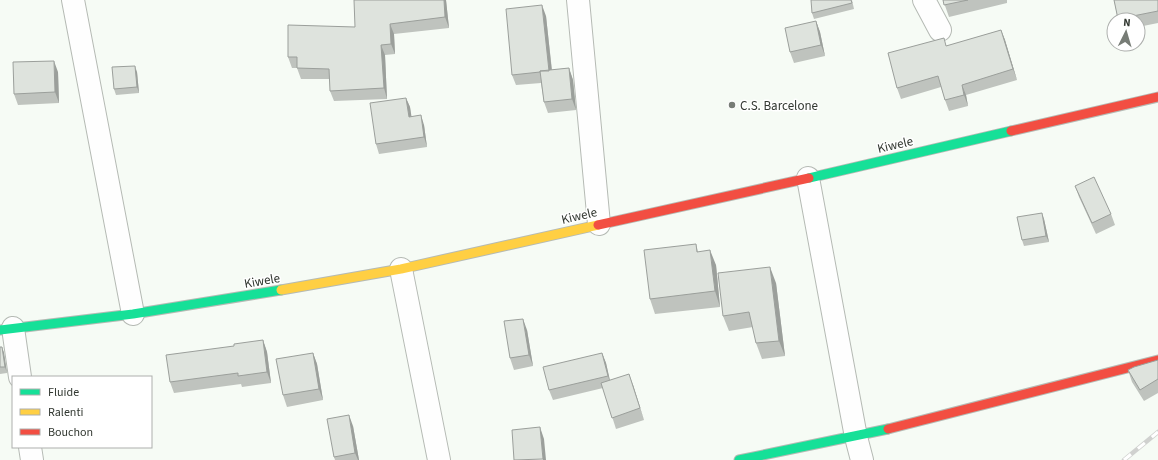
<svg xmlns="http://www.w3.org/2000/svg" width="1158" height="460" viewBox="0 0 1158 460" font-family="'Source Sans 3',sans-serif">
  <rect width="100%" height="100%" fill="#f6fbf5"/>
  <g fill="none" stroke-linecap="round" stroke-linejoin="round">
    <g stroke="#b5bab4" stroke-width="24">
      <path id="street" d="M73,0L133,314
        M578,0L599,224
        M924,0L940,30
        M808,178L856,437L862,460
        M401,269L439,460
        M13,328L20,377
        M30,447L32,460"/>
    </g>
    <g stroke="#b5bab4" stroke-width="11">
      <path id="fast" d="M809,178L1011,131
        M0,330L133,314L281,290
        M739,460L888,429"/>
    </g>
    <g stroke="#b5bab4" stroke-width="11">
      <path id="slow" d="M281,290L401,269L598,225"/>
    </g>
    <g stroke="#b5bab4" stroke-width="11">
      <path id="jam" d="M1011,131L1158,97
        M598,225L809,178
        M888,429L1158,360"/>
    </g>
    <use href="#street" stroke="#fefefe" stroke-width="22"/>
    <use href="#fast" stroke="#16e098" stroke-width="9"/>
    <use href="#slow" stroke="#ffcf43" stroke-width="9"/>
    <use href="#jam" stroke="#f24e42" stroke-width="9"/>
    <g stroke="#d0d1cf" stroke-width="4.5">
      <path id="rail" d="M1124,460L1158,432"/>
    </g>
    <use href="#rail" stroke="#fff" stroke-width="3" stroke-dasharray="9" stroke-linecap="butt"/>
  </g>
  <path fill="#bfc3be" d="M446,0L449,28L394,34L395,54L385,55L387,99L334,101L330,91V79H301L297,68H292L288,57L355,27Z
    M852,0L854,9L814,19L812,13Z
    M943,0H1007V3L949,17Z
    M1114,0H1158V23L1138,27V20H1118Z
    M546,16L552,70L569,68L573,80L576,110L548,113L544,102L541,83L516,85L512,75Z
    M816,21L820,32L825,56L794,63L790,52Z
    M1001,30L1005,40L1017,80L966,95L968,106L949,111L945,100L941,87L901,99L897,88L947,46Z
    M58,72L59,103L18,105L14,94Z
    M137,72L139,93L116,95L114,89Z
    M406,98L410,107L411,116L424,125L427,147L379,154L376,144Z
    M1075,186L1111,214L1115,225L1096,234L1079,197Z
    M1044,219L1049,242L1024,246L1022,240Z
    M696,244L698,252L716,265L720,307L655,314L650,299Z
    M776,283L785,356L762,359L756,343L753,327L729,331L723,316Z
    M527,330L533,366L514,370L510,358Z
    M263,340L267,352L271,383L242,387L241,384L174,393L170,382L234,346Z
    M0,347H2L4,353L7,373L0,374Z
    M313,353L317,364L323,400L287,407L283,395Z
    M602,353L606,363L610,380L633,385L644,420L616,429L603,388L553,400L549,390Z
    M1158,360V393L1144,401L1132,382L1128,370Z
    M353,426L359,460H335L334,457Z"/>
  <path fill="#9b9f9b" d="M444,0H446L449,28L445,17Z
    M542,5L546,16L553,82L549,71Z
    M816,21L820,32L825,56L821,45Z
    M390,24L394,34L395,54L391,44Z
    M1001,30L1005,40L1017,80L1013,69Z
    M381,45L385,55L387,99L384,88Z
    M54,61L58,72L59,103L55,92Z
    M135,66L137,72L139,93L137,87Z
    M569,68L573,80L576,110L572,99Z
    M962,85L966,95L968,106L964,95Z
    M406,98L410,107L413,126L409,117Z
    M421,115L424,125L427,147L424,137Z
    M1042,213L1044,219L1049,242L1046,236Z
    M710,250L716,265L720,307L715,291Z
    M770,267L776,283L785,356L779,341Z
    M523,319L527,330L533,366L529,355Z
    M263,340L267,352L271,383L267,372Z
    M2,347L4,353L7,373L5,367Z
    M313,353L317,364L323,400L319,389Z
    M602,353L606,363L611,386L608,376Z
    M629,374L633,385L644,420L640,408Z
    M349,415L353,426L359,460H358L355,453Z
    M540,427L544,439L546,460H543Z"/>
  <path fill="#dee3dd" stroke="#9b9f9b" d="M354,0H444L445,17L390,24L391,44L381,45L384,88L330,91L329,69L297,68V57H288V25L355,27Z
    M811,0H851L852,3L812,13Z
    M943,0H968L944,5Z
    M1114,0H1158V11L1118,19Z
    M542,5L549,71H540V72L512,75L506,9Z
    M816,21L821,45L790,52L785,28Z
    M1001,30L1013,69L962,85L964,95L945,100L938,76L897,88L888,53L944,38L946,46Z
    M54,61L55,92L14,94L13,62Z
    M135,66L137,87L114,89L112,67Z
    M569,68L572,99L544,102L540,71Z
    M406,98L409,117L421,115L424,137L376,144L370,103Z
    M1094,177L1111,214L1092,223L1075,186Z
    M1042,213L1046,236L1022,240L1017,217Z
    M696,244L697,252L710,250L715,291L650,299L644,250Z
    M770,267L779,341L756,343L749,312L723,316L718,273Z
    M523,319L529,355L510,358L504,321Z
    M263,340L267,372L238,376V373L170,382L166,355L234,346V344Z
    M0,347H2L5,367H0Z
    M313,353L319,389L283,395L276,359Z
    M602,353L608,376L549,390L543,367Z
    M1158,360V379L1140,390L1128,370L1134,367Z
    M629,374L640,408L612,418L601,383Z
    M349,415L355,453L334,457L327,419Z
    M540,427L543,459L514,460L512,430Z"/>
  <circle fill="#777c76" stroke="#fff" stroke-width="1.5" cx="732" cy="105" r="4"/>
  <g text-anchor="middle" stroke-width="3" stroke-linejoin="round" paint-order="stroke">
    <g font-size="13" fill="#323831" stroke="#fff" text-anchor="start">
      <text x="740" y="110">C.S. Barcelone</text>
    </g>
    <g font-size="13" fill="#323831" stroke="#fff">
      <text transform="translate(895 144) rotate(-13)" y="5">Kiwele</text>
      <text transform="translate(579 215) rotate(-13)" y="5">Kiwele</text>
      <text transform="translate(262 280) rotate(-10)" y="5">Kiwele</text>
    </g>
  </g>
  <rect x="12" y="376" width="140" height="72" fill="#ffffff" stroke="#adafad"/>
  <rect x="20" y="389" width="20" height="6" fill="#16e098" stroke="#adafad"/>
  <text x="48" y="396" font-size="12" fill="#323831">Fluide</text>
  <rect x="20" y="409" width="20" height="6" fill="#ffcf43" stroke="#adafad"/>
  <text x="48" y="416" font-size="12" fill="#323831">Ralenti</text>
  <rect x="20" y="429" width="20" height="6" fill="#f24e42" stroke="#adafad"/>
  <text x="48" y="436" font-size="12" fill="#323831">Bouchon</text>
  <g transform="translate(1126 32) rotate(5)"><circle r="19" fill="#ffffff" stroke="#adafad"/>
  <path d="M0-3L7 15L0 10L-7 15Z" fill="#777c76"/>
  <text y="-6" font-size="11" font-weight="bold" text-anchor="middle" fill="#323831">N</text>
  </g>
</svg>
